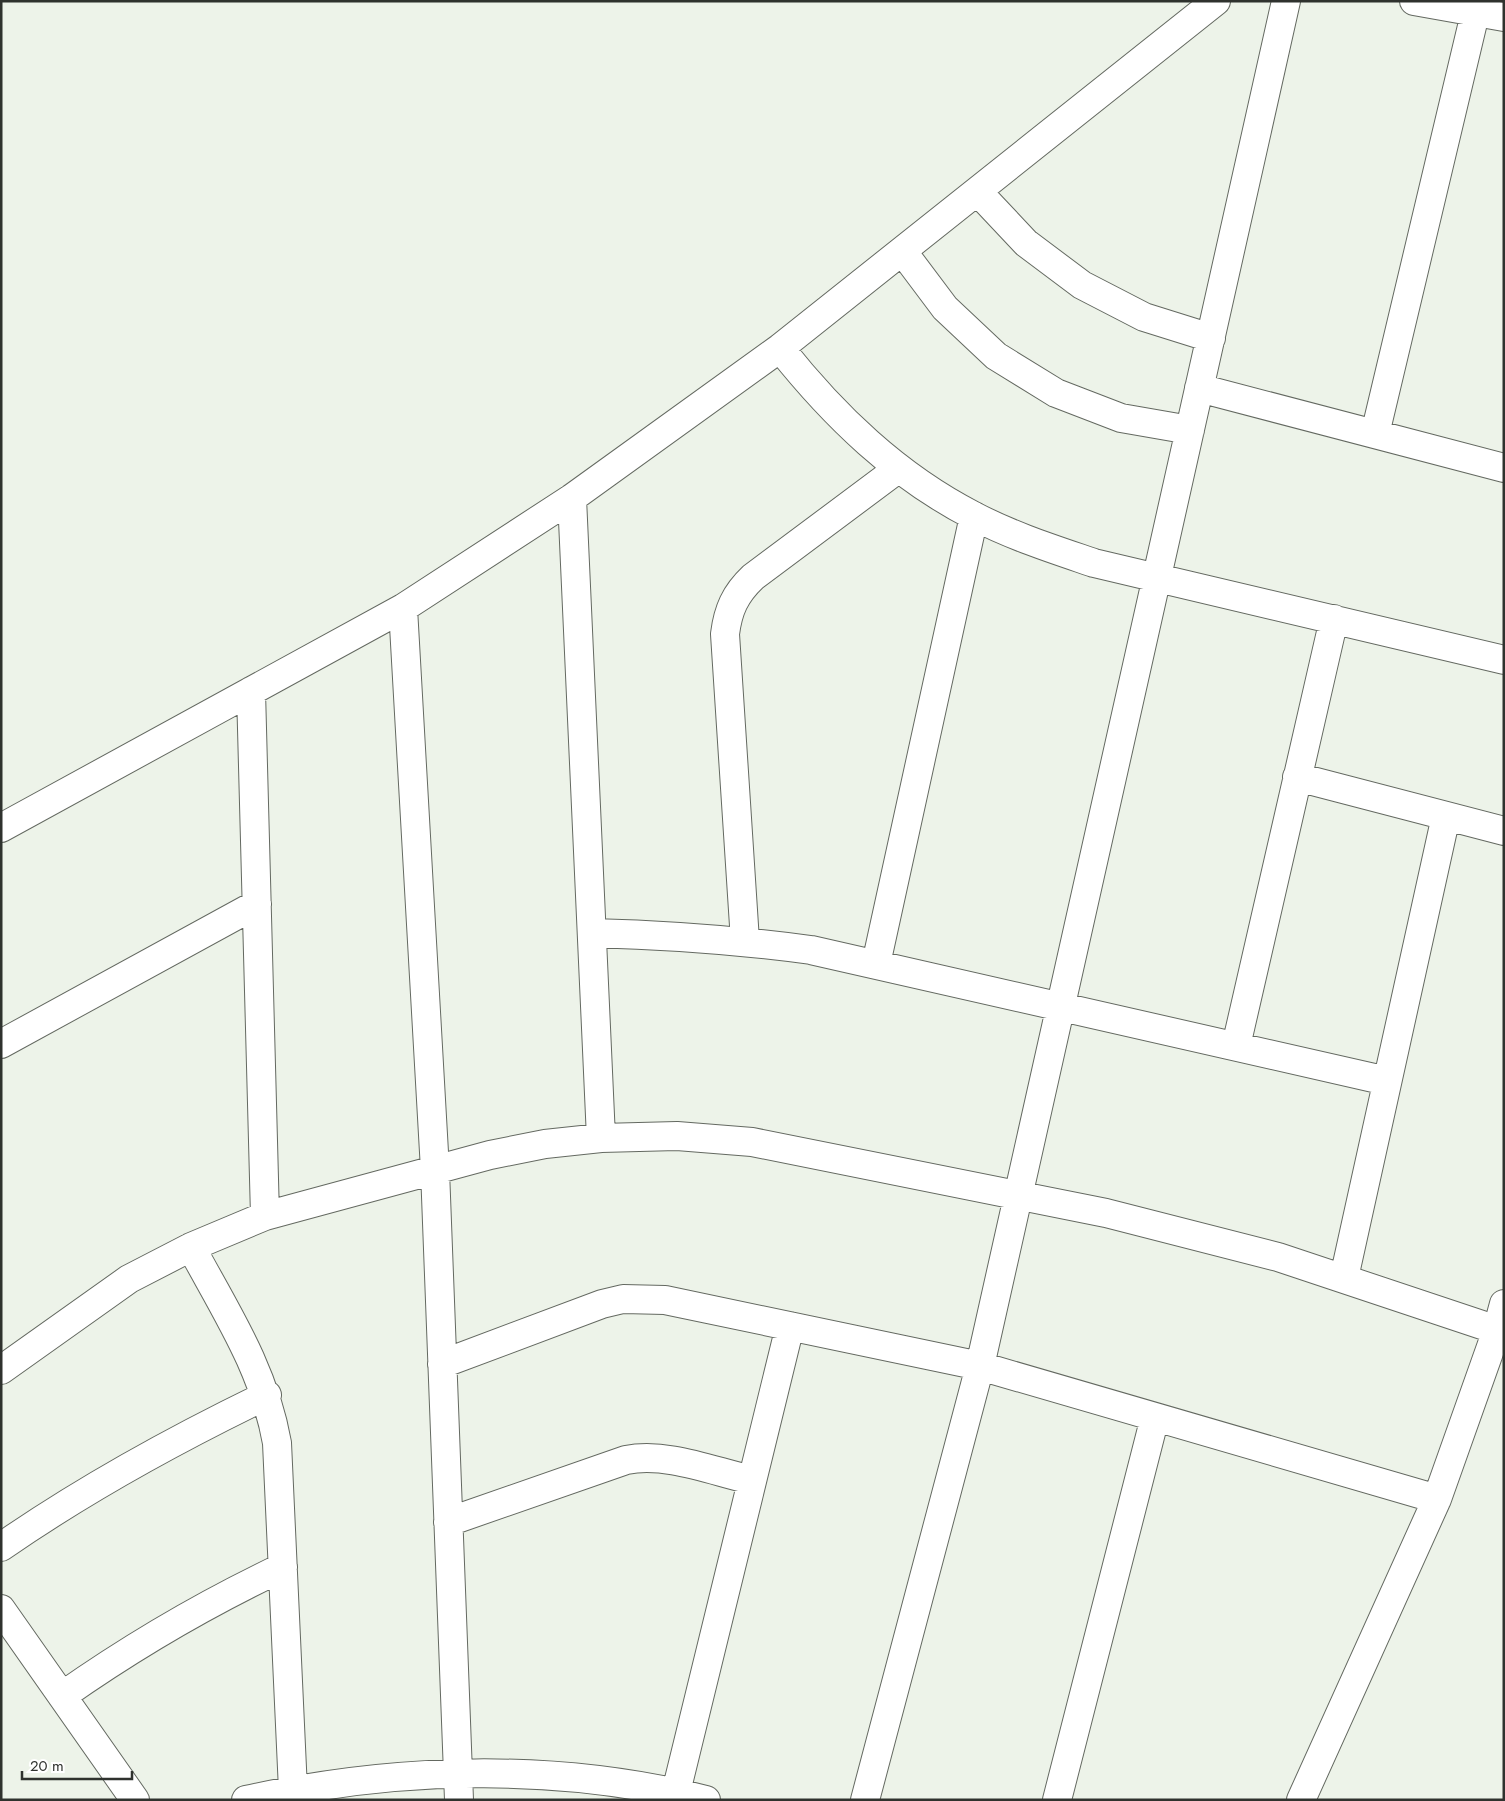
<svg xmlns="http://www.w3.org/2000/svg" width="1505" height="1801" viewBox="0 0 1505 1801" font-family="Jost,sans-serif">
  <rect width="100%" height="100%" fill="#edf3e9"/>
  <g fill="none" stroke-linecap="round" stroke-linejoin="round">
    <g stroke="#646961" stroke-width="30">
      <path id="minor" d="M1414,1L1504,17
        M978,192L1026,243L1082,285L1144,317L1211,338
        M903,252L945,308L996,356L1056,393L1121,418L1190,430
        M780,348C834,416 896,476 974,516C1012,536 1053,549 1094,563L1504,660
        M1199,388L1504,468
        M1375,434L1478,1
        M572,498L601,1138
        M403,608L435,1170L459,1800
        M251,691L265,1216
        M1297,777L1504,831
        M1,828L403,608L572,498L780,348L1216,1
        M592,933C666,935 738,940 811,950L1387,1081
        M745,941L725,634C728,610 735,594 753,577L899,468
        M876,964L974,516
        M1,1044L257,904
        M1236,1046L1334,619
        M191,1247C226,1312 264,1369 277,1443L293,1790
        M1344,1278L1446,816
        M442,1364L602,1304L623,1299L665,1300L980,1366L1437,1499
        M1,1370L129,1279L191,1247L265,1216L490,1155L545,1144L601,1138L677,1136L752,1142L1106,1213L1278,1257L1497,1330
        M448,1522L626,1460C667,1452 712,1471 752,1480
        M1,1547C86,1488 174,1440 267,1395
        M1,1609L135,1800
        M62,1696C133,1646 205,1604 283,1567
        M676,1792L790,1326
        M246,1800C395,1767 556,1762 706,1800
        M865,1800L980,1366L1286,1
        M1057,1800L1155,1417
        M1301,1800L1437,1499L1497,1330L1504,1304"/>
    </g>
    <use href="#minor" stroke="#fff" stroke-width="28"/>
  </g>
  <rect width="1505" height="1801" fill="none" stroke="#2f322e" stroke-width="5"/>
  <path d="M22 1771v8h110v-8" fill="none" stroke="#2f322e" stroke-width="2.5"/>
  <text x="30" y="1771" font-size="15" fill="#2f322e" stroke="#ffffff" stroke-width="4" paint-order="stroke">20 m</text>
</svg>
